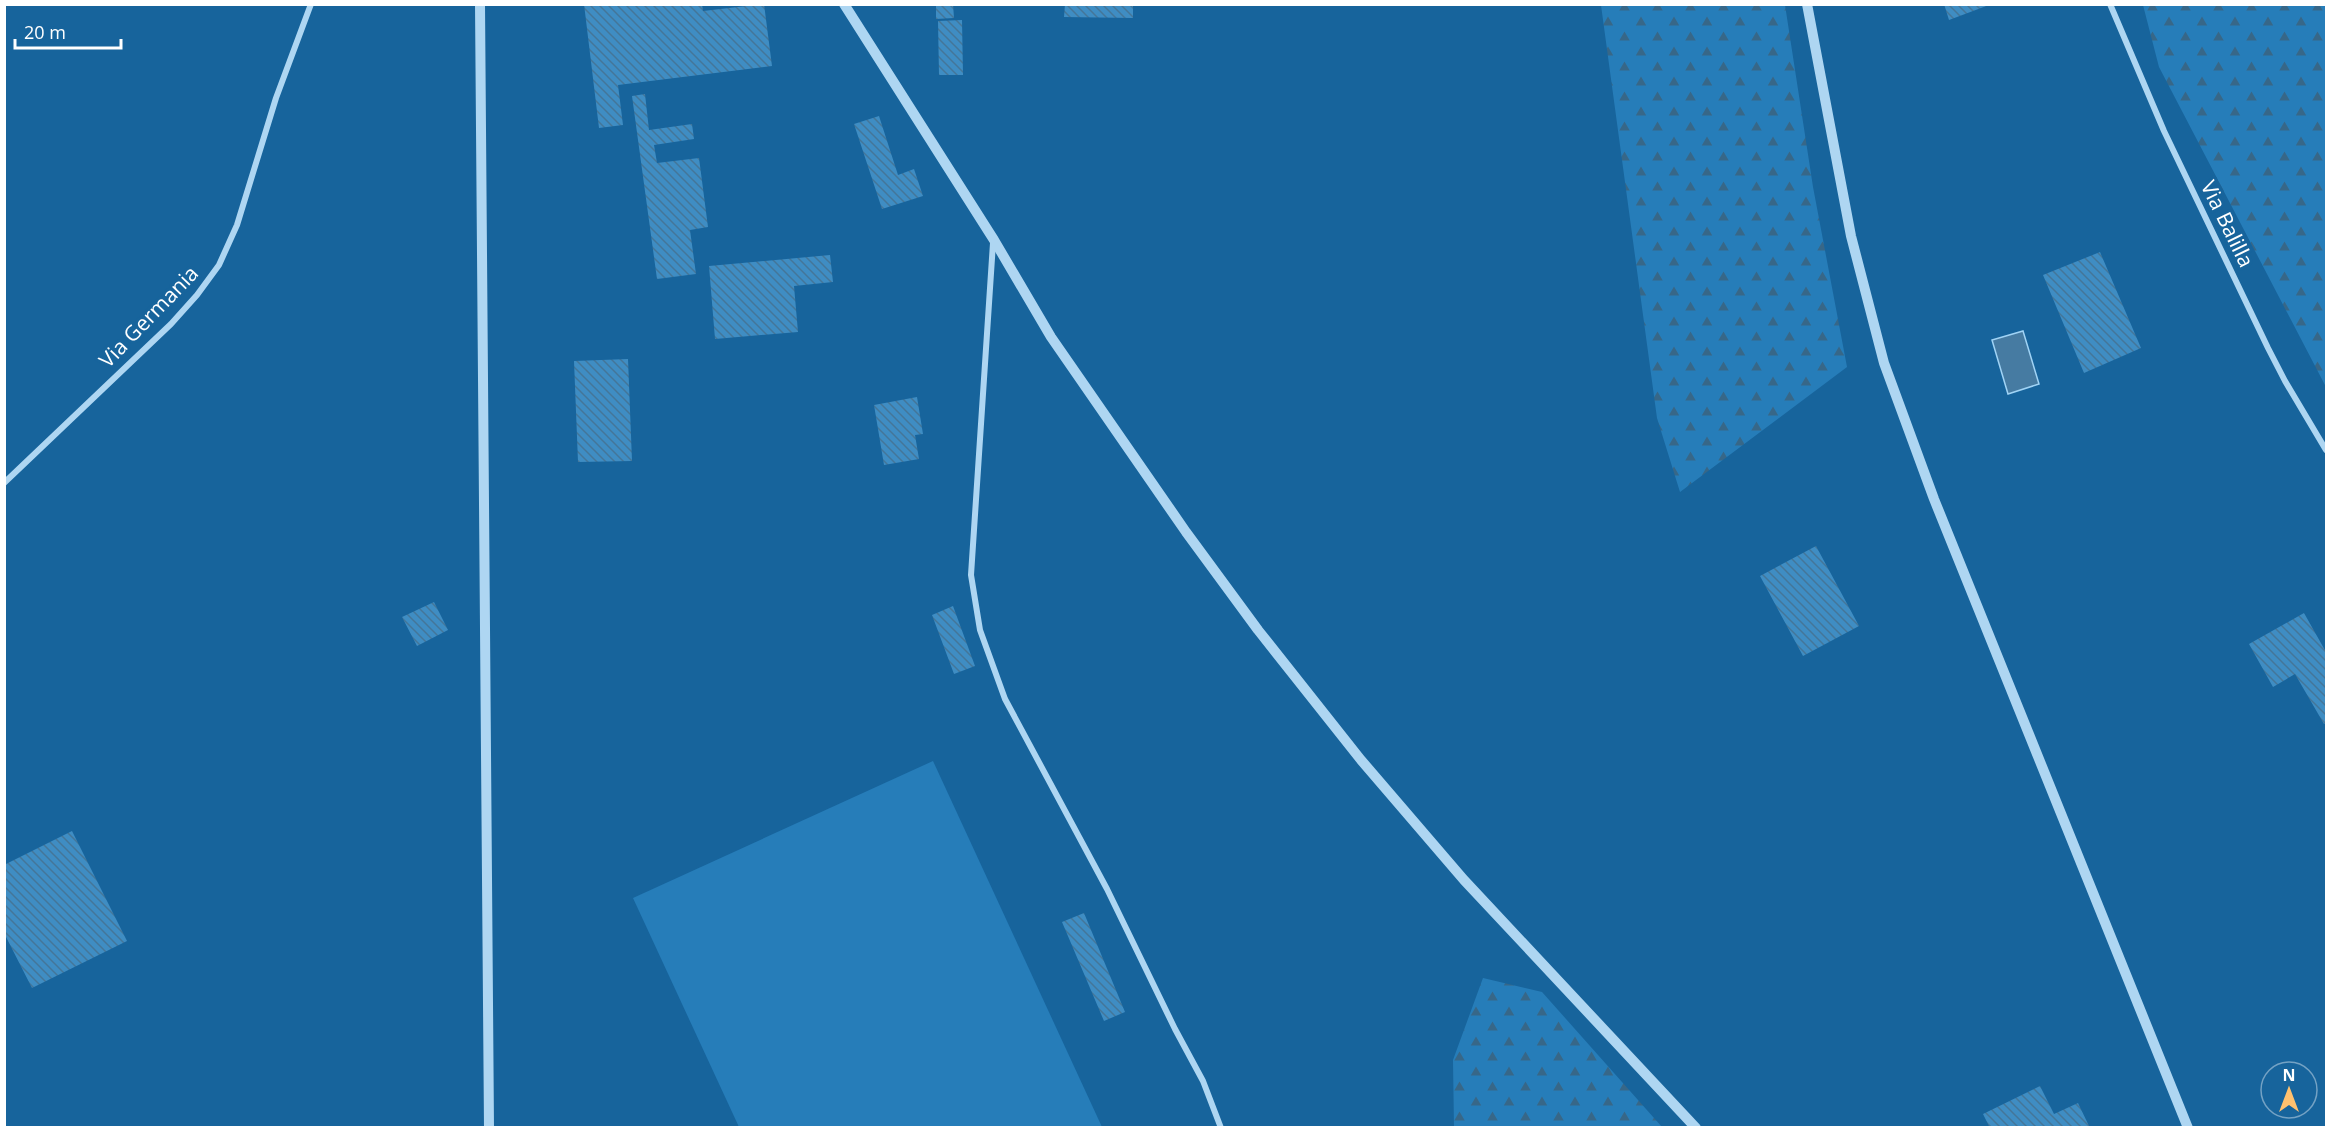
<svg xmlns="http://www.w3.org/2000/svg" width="2331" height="1132" viewBox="0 0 2331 1132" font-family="'Open Sans',sans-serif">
  <defs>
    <pattern id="forest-firs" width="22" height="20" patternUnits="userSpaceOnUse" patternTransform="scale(1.5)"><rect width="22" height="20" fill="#267db9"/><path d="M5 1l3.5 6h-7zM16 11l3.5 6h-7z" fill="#376788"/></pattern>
    <pattern id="building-back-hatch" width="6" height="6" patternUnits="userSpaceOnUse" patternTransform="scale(1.5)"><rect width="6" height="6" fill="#3f8dc3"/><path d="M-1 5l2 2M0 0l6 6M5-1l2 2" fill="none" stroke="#447699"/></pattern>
  </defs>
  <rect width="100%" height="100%" fill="#17649c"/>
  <path fill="url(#forest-firs)" d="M1601,5H1785L1813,187L1847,367L1680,492L1657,418Z
    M2143,5H2326V387L2159,67Z
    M1483,978L1542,992L1662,1127H1454L1453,1060Z"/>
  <path fill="#267db9" d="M933,761L1102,1127H739L633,898Z"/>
  <path fill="#467ba2" stroke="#a0d3f5" stroke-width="1.5" d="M2023,331L2039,384L2008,394L1992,340Z"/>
  <path fill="url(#building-back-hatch)" d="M584,4H702L703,11L764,4L772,66L618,85L623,125L599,128Z
    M936,4H953L954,18L936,19Z
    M1065,4H1133V18L1064,17Z
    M1944,4H1989V5L1949,20Z
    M962,20L963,75H939L938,21Z
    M645,94L649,130L692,124L694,139L654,145L657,163L699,158L708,227L690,230L696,274L657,279L632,96Z
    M879,116L898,175L914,169L923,196L882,209L854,124Z
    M2100,252L2141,348L2084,373L2043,275Z
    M830,255L833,282L794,286L798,332L715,339L709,266Z
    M628,359L632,461L578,462L574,361Z
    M917,397L923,434L915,435L919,459L884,465L874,405Z
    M1816,546L1859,626L1803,656L1760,576Z
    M434,602L448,630L417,646L402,617Z
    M953,606L975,666L954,674L932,615Z
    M2304,613L2326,652V723L2324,724L2295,674L2273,687L2249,644Z
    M72,831L127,941L32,988L4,933V865Z
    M1084,913L1125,1012L1104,1021L1062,922Z
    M2040,1086L2054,1114L2078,1103L2089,1126L2086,1128H1990L1983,1114Z"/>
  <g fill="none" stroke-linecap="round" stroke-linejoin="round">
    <path stroke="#aed6f2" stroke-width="6" d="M2110,4L2164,131L2268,348L2285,381L2326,450
      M993,243L971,575L980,630L1005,699L1107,889L1175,1029L1203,1081L1221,1128
      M4,483L171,324L197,295L219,265L237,225L276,98L311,4"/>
    <path stroke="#aed6f2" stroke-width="10" d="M480,4L489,1128
      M844,4L994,240L1051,337L1186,532L1258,630L1361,760L1464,880L1696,1128
      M1807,4L1851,236L1884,363L1934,499L2188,1128"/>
  </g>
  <g text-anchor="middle" stroke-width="6" stroke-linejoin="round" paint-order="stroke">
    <g font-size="21" fill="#fff" stroke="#17649c">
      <text transform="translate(2227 224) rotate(64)" y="7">Via Balilla</text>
      <text transform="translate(149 317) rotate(-46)" y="7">Via Germania</text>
    </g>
  </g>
  <rect width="2331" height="1132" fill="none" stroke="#ffffff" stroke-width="12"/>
  <g transform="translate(2289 1090)"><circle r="28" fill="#17649c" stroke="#74a2c4" stroke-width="1.5"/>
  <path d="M0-4.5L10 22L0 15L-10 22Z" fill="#ffc16f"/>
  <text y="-9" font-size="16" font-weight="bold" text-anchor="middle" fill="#ffffff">N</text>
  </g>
  <path d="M15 39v9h106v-9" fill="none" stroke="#ffffff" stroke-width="3"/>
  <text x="24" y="39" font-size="18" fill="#ffffff" stroke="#17649c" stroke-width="4.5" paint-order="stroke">20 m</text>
</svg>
